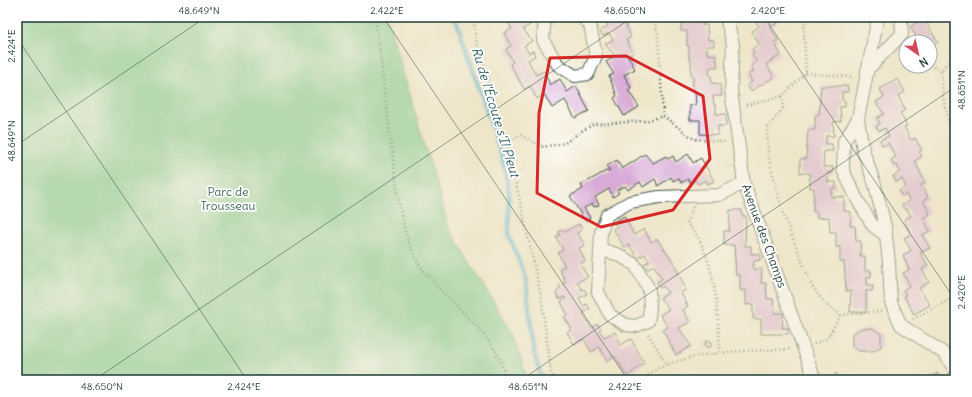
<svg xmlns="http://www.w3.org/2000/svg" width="972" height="397" viewBox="0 0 972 397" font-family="Delius,sans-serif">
  <rect width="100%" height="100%" fill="#fff"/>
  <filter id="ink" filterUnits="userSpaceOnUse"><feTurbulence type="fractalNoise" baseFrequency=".025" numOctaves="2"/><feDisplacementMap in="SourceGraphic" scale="8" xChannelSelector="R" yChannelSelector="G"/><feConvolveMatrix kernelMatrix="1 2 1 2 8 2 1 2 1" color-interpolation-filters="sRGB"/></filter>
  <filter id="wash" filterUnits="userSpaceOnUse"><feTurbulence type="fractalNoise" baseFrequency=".012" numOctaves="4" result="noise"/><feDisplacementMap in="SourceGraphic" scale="16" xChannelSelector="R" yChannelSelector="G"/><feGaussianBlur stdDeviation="0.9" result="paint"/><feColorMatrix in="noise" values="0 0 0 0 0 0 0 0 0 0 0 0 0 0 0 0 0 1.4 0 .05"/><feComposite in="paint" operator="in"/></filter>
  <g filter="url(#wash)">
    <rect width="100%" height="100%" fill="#efe6ca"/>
    <path fill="#71c98f" stroke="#488362" d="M17,17H387L449,228L512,332L528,380H17Z"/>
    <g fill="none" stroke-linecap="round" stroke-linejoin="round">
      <path stroke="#54b4d3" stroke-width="4.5" d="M451,17L457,23L502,158L509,192V235L526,280L534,353L542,380"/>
    </g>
    <g id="blocks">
      <path fill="#d8abd6" d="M505,17H529L530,18L527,20L530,25L523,29L532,41L524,46L529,53L533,51L535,56L528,60L536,75L544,71L550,85L560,79L567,92L576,86L589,111L575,118L565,100L552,108L544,94L537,99L530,86L524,89L510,64L513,62L506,49L511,46L504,33L512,29Z
        M603,17H622L631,37L626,40L633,53L628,56L635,69L624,75L631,88L628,90L639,107L624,116L614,98L617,96L609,76L614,74L606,62L615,56L605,44L613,40L609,33L603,36L600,31L608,26Z
        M681,17H702V25H707L708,40H714V46H707V54L716,55L718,67H710L709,75H711L712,83L720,84L722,96H713L714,105H716V114H726V126H718V135L700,134V120H690V105H696L695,90H693V75H691V60H689V46H687V31H681Z
        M753,17H774L778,23L770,27L778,40L774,42L781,55L766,64L774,77L751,91L747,85L752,82L748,74L754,71L751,65L757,62L752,55L754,54L752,49L759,44L752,31L759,27Z
        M915,17H940L927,24L938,42L930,46V42H920L910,27L918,22Z
        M898,79L905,92L898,96L905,110L900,113L907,126L904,127L911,140L915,138L922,150L919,152L922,156L915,161L925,183L921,185L928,197L923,201L930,214L923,218L930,231L922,235L930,248L920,253L928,265L922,269L929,282L919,288L930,305L914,314L904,296L906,295L903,290L910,285L903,273L909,270L903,255L911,251L904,238L911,234L904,220L911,216L907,209L905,210L902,205L910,201L906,194L902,196L899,191L906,187L902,179L896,182L893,176L900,172L897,165L894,166L891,160L896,157L888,143L883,146L880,140L889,136L885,128L879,131L876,126L880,124L877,118L884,114L876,102L884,97L880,89Z
        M821,86H848V92H842V100L845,101V107H840L841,121L833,122L834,136H826V144H832L833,151H824L823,167H833L832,174L828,173V182H836V188H832L831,197H844V211L851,212L850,226H855L856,241H861L860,256H865V271H871V277H867V285H873L872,291H866V312H850L851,291H846L844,262H840V247H836V232H830L829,217L817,218V212H813L814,188H810V173H800V159H806L808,130H815V115H819Z
        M645,154L653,163L666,156L668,159L673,156L676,162L688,154L693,163L701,158L714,181L708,184L706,180L698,184L696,180L691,183L688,179L681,183L679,178L673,181L671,177L658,186L655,179L643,187L640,182L628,190L625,186L617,190L619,193L613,197L609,189L595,197L599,205L594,207L592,204L584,208L590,218L585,221L570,196L583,189L581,185L606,171L607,172L610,171L607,166L617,160L622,169Z
        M730,210H742V216H746L745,246H751V254H760V260L754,261L753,269H762L761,283H766L767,299H773L774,313H783L782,328H788V334H761V319H753V304L746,305V290H740V275H736L734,245H724V231H729Z
        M624,216L634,235L644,229L651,242L657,239L674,263L686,290L681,293L688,306L683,310L690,322L679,328L691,346L676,355L663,330L668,327L660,315L669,309L660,298L668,293L663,286L660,288L657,282L662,279L654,265L647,269L644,264L649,261L645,254L638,258L629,245L624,247L613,229L617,227L614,222Z
        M579,224L582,230L577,233L585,245L579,248L585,261L580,264L588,277L577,282L582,290L584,289L587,294L579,298L583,306L587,304L590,309L583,313L591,328L598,324L601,329L599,330L604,337L615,332L621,345L631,339L644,363L627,376L615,356L607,361L599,347L591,352L584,339L574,344L567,332L572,329L564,317L568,315L561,302L566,298L565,297L559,299L556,293L560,288L559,286L566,282L559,269L565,266L558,253L563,250L556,237L560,235L558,232L562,230L564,232Z
        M872,328L881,334V347L873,351H859L852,347V334L860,329Z
        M706,341H711V347H706Z
        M835,373L844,380H835Z
        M938,373V380H927Z"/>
    </g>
  </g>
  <g filter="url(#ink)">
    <use href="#blocks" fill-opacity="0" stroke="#3e564a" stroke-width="1"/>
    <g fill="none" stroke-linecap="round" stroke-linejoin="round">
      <g stroke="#3e564a" stroke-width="14">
        <path id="street" d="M545,17L543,40L558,65L575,76L588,74L596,56L590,25L582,17
          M726,17L733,44L731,90L744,183L815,380
          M878,17L858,119L844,141L843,170L858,201L873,226L885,235
          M867,70L902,34L901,17
          M858,119L863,150L875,185L885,226L889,263L891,303L901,325L945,354L955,370
          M600,249L619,255L635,265L649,289L650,309L648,321L636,326L626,325L610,315L598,292L601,232L607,215L630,202L659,197L719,195L744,183"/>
      </g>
      <path stroke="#3e564a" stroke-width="2.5" stroke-dasharray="1 3" stroke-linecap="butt" d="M375,17C382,66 387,116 394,165C398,194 400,224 412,251C433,298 497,326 506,380
        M473,17L476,39L507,143L541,296L551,372L555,380
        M653,17L658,34L663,116L694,139L726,142
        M955,52L941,71L943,98L950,127L955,195
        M930,65L941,71
        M806,73L853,77
        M782,96L783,108L767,129L768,155L783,214L812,286L826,305L841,315L881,311
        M746,105L782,96L806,73L804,31L805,17
        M507,143L520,135L543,147L565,143L580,132L594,124L646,121L663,116
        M693,207L687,224C716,250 718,316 720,353
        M955,309V334
        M913,319L955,297
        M648,334L667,365
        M814,344L827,339L841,315
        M642,380C671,350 752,351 792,349"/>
      <use href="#street" stroke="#fff" stroke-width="12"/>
    </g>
  </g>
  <path d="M0 0H972V397H0ZM626,56L703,96L710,159L673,210L601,227L537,193L539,113L550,58Z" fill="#efe6ca" fill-opacity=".55" fill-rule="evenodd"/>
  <path fill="none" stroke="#d62828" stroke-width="3" stroke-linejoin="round" d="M626,56L703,96L710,159L673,210L601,227L537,193L539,113L550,58Z"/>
  <path fill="none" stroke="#1f3d34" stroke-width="1" stroke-opacity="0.45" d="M383,17L628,380M764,17L955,300M17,38L247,380M17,145L206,17M94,380L633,17M521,380L955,87M947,380L955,374"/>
  <g text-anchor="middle" stroke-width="3.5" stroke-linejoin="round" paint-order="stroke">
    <g font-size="12" fill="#38674f" stroke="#fff">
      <text x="228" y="196">Parc de<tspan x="228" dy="14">Trousseau</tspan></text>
    </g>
    <g font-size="12" fill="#1f3d34" stroke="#fff">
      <text transform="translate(764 236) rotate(70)" y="4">Avenue des Champs</text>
    </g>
    <g font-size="13" font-style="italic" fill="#2f6164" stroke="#fff">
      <text transform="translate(496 112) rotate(73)" y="5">Ru de l'Écoute s'Il Pleut</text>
    </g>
  </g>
  <rect width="972" height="397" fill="none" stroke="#fff" stroke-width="44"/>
  <g transform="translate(918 54) rotate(146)"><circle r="19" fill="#ffffff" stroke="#a5b1ae"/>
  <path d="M0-3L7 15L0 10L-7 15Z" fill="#d1495b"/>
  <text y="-6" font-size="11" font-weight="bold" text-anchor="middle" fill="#1f3d34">N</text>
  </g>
  <rect x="22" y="22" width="928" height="353" fill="none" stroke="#1f3d34" stroke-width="1.5"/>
  <g font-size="10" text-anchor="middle" fill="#1f3d34">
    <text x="199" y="14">48.649°N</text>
    <text x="387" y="14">2.422°E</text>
    <text x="625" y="14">48.650°N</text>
    <text x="768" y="14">2.420°E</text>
    <text transform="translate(11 46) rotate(-90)" y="4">2.424°E</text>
    <text transform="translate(961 90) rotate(-90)" y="4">48.651°N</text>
    <text transform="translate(11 141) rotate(-90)" y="4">48.649°N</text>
    <text transform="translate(961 292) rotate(-90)" y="4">2.420°E</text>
    <text x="102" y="390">48.650°N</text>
    <text x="244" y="390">2.424°E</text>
    <text x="528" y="390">48.651°N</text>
    <text x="625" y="390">2.422°E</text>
  </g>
</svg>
